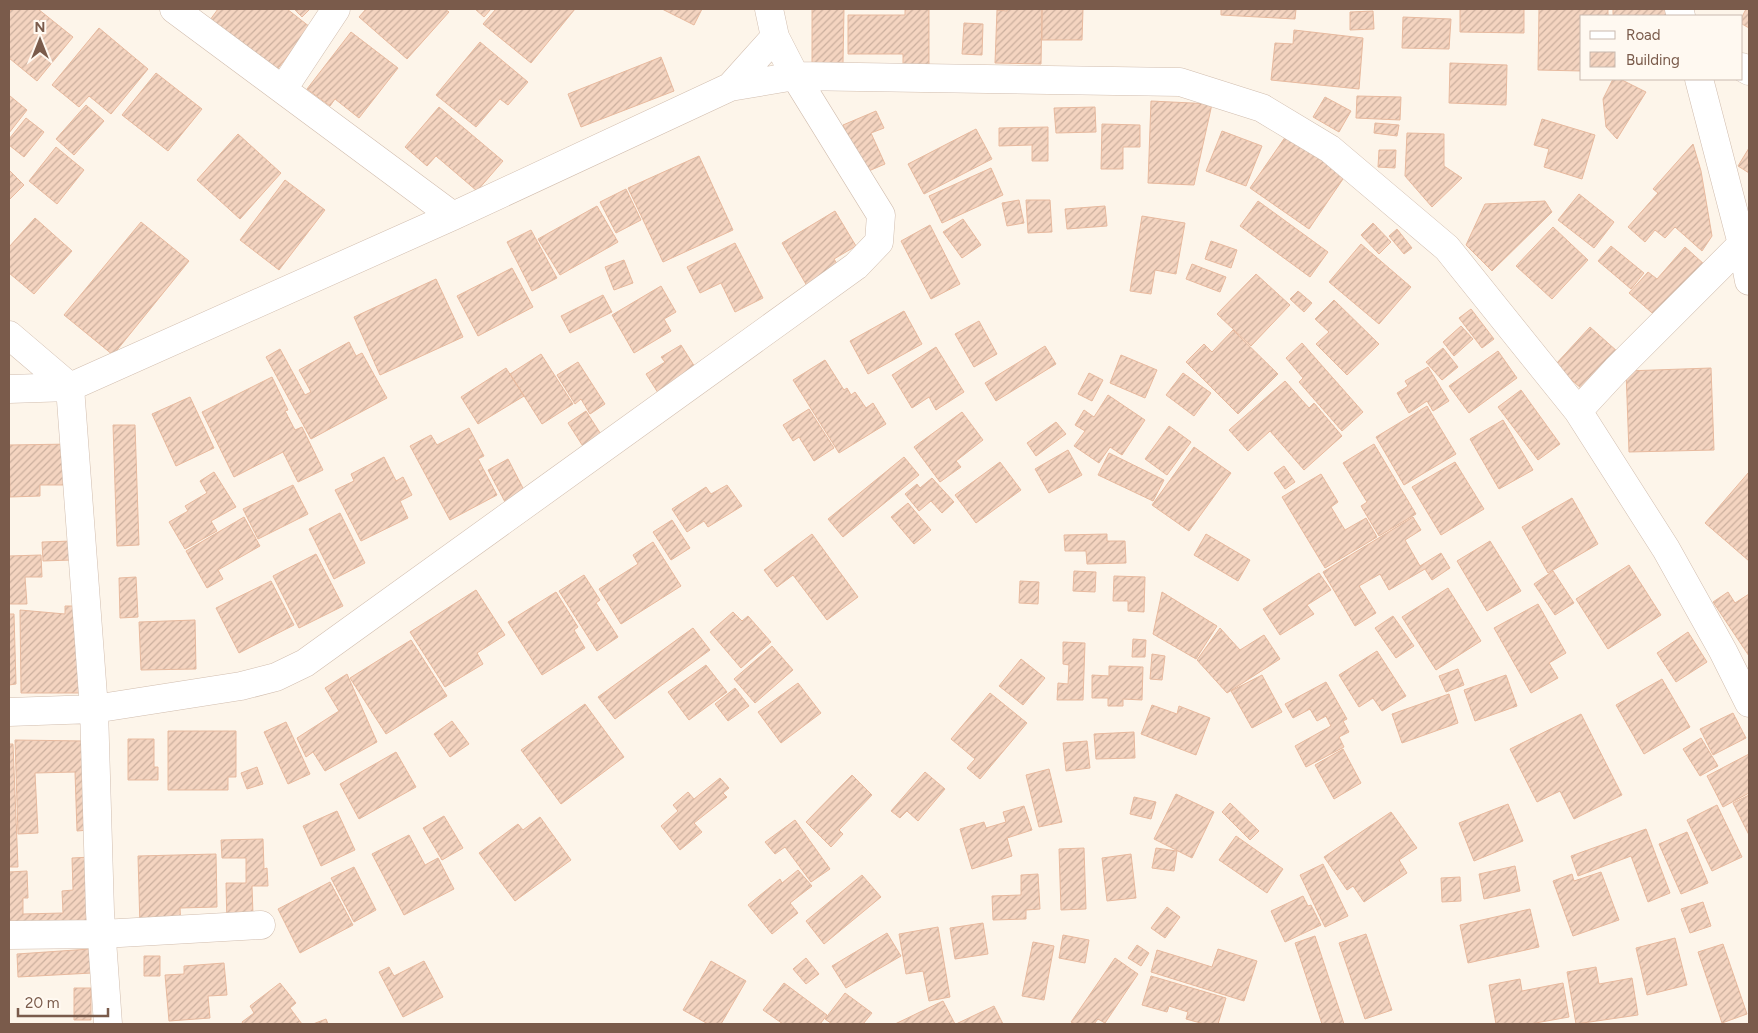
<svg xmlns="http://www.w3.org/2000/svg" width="1758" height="1033" viewBox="0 0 1758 1033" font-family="Figtree,sans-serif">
  <defs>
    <pattern id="building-hatch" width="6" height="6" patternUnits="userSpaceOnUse" patternTransform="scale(1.25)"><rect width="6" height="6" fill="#f4d4c0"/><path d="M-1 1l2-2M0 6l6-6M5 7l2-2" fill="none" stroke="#cbaf9e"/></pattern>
  </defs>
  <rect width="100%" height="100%" fill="#fdf5ea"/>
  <path fill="url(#building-hatch)" stroke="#e8ba9f" d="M12,9H38L73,37L37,81L9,58V12Z
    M218,9H287L310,27L276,71L210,20Z
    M294,9H310L302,17Z
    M366,9H445L449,12L407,59L359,17Z
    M475,9H491L484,17Z
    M496,9H575L531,63L483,24Z
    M662,9H702L694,25Z
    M812,9H844L843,63H812Z
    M905,9H929V70H903V54H848V15H905Z
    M1007,9H1042L1041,64L995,63L997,10L1007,11Z
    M1042,9H1083L1082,40H1042Z
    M1221,9H1296L1295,19L1221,15Z
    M1460,9H1524V33L1460,32Z
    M1539,9H1608V16H1582V71L1538,70Z
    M1613,9H1665L1667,16H1613Z
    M1746,9H1749V28L1742,24V17Z
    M1373,11L1374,29L1350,30V12Z
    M1403,17L1451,19L1449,49L1402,48Z
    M964,23L983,24L982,55L962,54Z
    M99,28L148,69L111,114L89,96L79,107L52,85Z
    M1294,30L1363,38L1359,89L1271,80L1275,43L1293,44Z
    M351,32L398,68L359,118L335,99L330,106L307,89Z
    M480,42L528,82L508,105L500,99L476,127L436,95Z
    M661,57L674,91L581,127L568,94Z
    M1450,63L1507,65L1506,105L1449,103Z
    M156,73L202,109L168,151L122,115Z
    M1613,79H1620L1646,92L1617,139L1606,127L1603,99Z
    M10,96L27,110L9,133V97Z
    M1357,96L1401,97L1400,120L1356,118Z
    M1325,97L1351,111L1339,132L1313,117Z
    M1151,101L1212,104L1194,185L1148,183Z
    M86,105L104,121L74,155L56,139Z
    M439,107L503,161L477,191L436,156L427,166L405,147Z
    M1095,107L1096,132L1056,133L1054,108Z
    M876,111L884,128L871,133L885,164L864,173L843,125Z
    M26,118L44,132L24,157L9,145V139Z
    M1542,119L1595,135L1582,179L1544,167L1549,149L1534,145Z
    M1375,123L1399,125L1397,136L1374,133Z
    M1102,124L1140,125V147H1123V169H1101Z
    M1048,127V161H1032V145L999,146V128Z
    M976,129L992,159L924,194L908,164Z
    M1222,131L1262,146L1246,186L1206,171Z
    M1407,133L1444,134V166L1462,178L1432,207L1405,176Z
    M238,134L281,173L240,219L197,180Z
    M1286,136L1345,176L1309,229L1250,188Z
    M1693,144L1701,171L1712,236L1702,251L1675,227L1665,238L1655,230L1645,242L1628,227L1658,193L1653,189Z
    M56,147L84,170L57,204L29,181Z
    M1749,148V173L1738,166Z
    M1379,150H1396L1395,168L1378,167Z
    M699,156L733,230L663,262L628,188Z
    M991,168L1003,195L942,223L929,196Z
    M9,170L24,185L9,200Z
    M285,180L325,210L279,270L240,240Z
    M626,189L641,220L616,233L600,202Z
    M1579,194L1614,222L1594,248L1558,220Z
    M1019,200L1024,223L1007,226L1002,203Z
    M1026,200H1050L1052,232L1028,233Z
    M1258,201L1328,252L1310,277L1240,226Z
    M1545,201L1552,212L1492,271L1466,245L1485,204Z
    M597,206L618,242L560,275L538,239Z
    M1105,206L1107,226L1067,229L1065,209Z
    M835,211L856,246L834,259L839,267L807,286L782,243Z
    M1142,216L1185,223L1176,274L1155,270L1151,294L1130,291Z
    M35,218L72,251L34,294L9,273V247Z
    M963,219L981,245L962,258L943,232Z
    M141,222L189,261L113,355L64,315Z
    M1373,223L1391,242L1379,254L1361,235Z
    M930,225L960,284L931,299L901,241Z
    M1553,227L1588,260L1552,299L1516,266Z
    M1397,229L1412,248L1404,254L1389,236Z
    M531,230L557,278L532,291L507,242Z
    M1211,241L1237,250L1231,268L1205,259Z
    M735,243L763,298L735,312L721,283L700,293L687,267Z
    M1361,244L1411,287L1379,324L1329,282Z
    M1611,246L1644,273L1631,289L1598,261Z
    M1685,247L1705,265L1658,318L1629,293L1648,272L1657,279Z
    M624,260L633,283L614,290L605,267Z
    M1192,264L1226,277L1220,292L1186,279Z
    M512,268L533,307L478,336L457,296Z
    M1256,274L1290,305L1251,346L1217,314Z
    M436,279L463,337L380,375L354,317Z
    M661,286L676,312L664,319L671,331L634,353L612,315Z
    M1298,291L1312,303L1304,312L1290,299Z
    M603,295L612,312L570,333L561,316Z
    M1334,300L1379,344L1347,375L1316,344L1329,332L1315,319Z
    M1471,309L1494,339L1482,348L1459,318Z
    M904,311L922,344L868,374L850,341Z
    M979,321L997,354L974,367L955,334Z
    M1461,326L1473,339L1454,356L1443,342Z
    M1590,327L1618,352L1583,390L1555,365Z
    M1233,330L1278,374L1238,414L1186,362L1204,344L1212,352Z
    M349,342L356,356L362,353L387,398L311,439L266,357L280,349L305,395L311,392L299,370Z
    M1302,343L1363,412L1342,431L1299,382L1303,378L1286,358Z
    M681,345L700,375L662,399L646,374L665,362L661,357Z
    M1045,346L1056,364L996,401L985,383Z
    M936,347L964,392L936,410L929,397L912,408L892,375Z
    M1443,348L1458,367L1442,380L1426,362Z
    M1498,351L1517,378L1469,413L1449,386Z
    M541,354L573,404L542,424L510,374Z
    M1121,355L1157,370L1145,398L1110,383Z
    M825,360L844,390L847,388L851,395L855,392L866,408L873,403L886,424L839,453L793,380Z
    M578,362L605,404L590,414L581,399L575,404L557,375Z
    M1428,367L1449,401L1433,411L1427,401L1409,413L1397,393L1408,386L1405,381Z
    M506,368L524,396L478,424L461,397Z
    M1711,368L1714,450L1629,452L1626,371Z
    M1089,373L1103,380L1092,401L1078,394Z
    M1183,373L1211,393L1194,416L1166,395Z
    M272,377L288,410L285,411L295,430L302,427L323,470L298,482L283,452L234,477L202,412Z
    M1285,381L1309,408L1314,403L1342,436L1304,470L1270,431L1248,451L1229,430Z
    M1521,390L1560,444L1538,460L1498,407Z
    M1108,395L1145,420L1122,455L1110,447L1099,463L1074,446L1085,431L1075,425L1084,410L1094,417Z
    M190,397L214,448L176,466L152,414Z
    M1427,406L1456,454L1404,485L1376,437Z
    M809,409L834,448L814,461L799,437L793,441L783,425Z
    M586,411L604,439L586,451L568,423Z
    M962,412L983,440L956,461L961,467L940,482L914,447Z
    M1503,420L1533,470L1499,489L1470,439Z
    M1056,422L1066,434L1036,456L1027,443Z
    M113,425H135L139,545L117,546Z
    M1169,426L1191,442L1167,475L1145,459Z
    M469,428L484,456L478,459L497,495L450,520L410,446L431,435L437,445Z
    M72,444V485H40V496L10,497L9,445Z
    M1374,444L1416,514L1379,536L1361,506L1367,502L1343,463Z
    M1194,447L1231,473L1189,531L1152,505Z
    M1068,450L1082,475L1049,493L1035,469Z
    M1109,453L1164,480L1153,501L1098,475Z
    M384,457L396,481L403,477L412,495L400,501L408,518L361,541L335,490L354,481L351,474Z
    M904,457L919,475L843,537L828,519Z
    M508,459L525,492L505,502L488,470Z
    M1000,462L1021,490L976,523L955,495Z
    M1455,462L1484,509L1441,535L1412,487Z
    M1284,466L1295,482L1285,489L1274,473Z
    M214,472L236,507L211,521L217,531L185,549L169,522L188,511L185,506L207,493L200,481Z
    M1749,472V561L1705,523Z
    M1321,474L1338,502L1331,507L1345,530L1366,518L1377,537L1325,568L1282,497Z
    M932,478L954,502L942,513L931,501L919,511L905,494L917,484L920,488Z
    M293,485L308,514L258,539L243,509Z
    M727,485L742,506L708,527L704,521L687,532L672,509L706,487L711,494Z
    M1572,498L1598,544L1548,573L1522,527Z
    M908,503L931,530L914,544L891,517Z
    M340,513L365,563L334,579L309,529Z
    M244,517L260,546L218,570L223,579L207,588L186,551Z
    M1413,517L1421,530L1405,540L1420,566L1441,553L1450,568L1432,580L1425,569L1389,590L1380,574L1359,586L1376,613L1355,626L1323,572Z
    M672,520L690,548L671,560L653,532Z
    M812,534L858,597L827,620L793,575L777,587L764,570Z
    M1107,534V541H1125L1126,563L1087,564L1086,551H1065L1064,535Z
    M1206,534L1250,560L1238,581L1194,555Z
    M72,541V560L43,561L42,542Z
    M1490,541L1521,591L1487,611L1457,561Z
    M653,542L681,586L621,624L599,589L638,564L633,555Z
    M316,554L343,606L299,628L273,576Z
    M41,555L42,577H25L27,604H9V556Z
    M1629,565L1661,615L1608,649L1576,599Z
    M1074,571L1096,572L1095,592L1073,591Z
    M1553,571L1574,603L1555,615L1534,584Z
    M1319,573L1331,590L1307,605L1314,614L1280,635L1263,609Z
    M584,575L600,600L596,603L618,637L597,651L559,591Z
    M1114,576L1145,577L1144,612L1128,611V601H1113Z
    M136,577L138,617L120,618L119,578Z
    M271,581L294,625L239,653L216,608Z
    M1020,581L1039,582L1038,604L1019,603Z
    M1448,588L1481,641L1436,670L1402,617Z
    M476,590L505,635L477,653L483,664L445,687L410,632Z
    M556,592L578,627L574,630L585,648L542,675L508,622Z
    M1162,592L1217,626L1196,659L1153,634Z
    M1728,592L1735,603L1749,594V656L1713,602Z
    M1538,604L1566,653L1549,663L1558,678L1531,693L1494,628Z
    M65,606H82L80,693H21L20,610L65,614Z
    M733,612L742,621L748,616L771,642L741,668L710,632Z
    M9,614H14L16,684L9,685Z
    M1393,616L1414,646L1396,658L1375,628Z
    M195,620L196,669L141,670L139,622Z
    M693,628L710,650L615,719L598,697Z
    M1220,628L1240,650L1264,635L1280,659L1227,693L1197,660Z
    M1688,632L1707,662L1676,682L1657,653Z
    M1133,639L1146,640L1145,657H1132Z
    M411,640L447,696L386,734L350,678Z
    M1063,642L1085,643L1083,700H1057L1058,683L1068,684L1069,665L1063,664Z
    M772,646L793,670L755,703L734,679Z
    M1377,651L1406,696L1382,711L1373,698L1359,707L1339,675Z
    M1152,654L1165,656L1162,680L1150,679Z
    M1021,659L1045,678L1023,705L999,686Z
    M706,665L727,692L689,720L668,692Z
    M1109,666L1143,667L1142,700L1123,699V706H1108V698H1092V675L1109,676Z
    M1458,669L1464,685L1446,692L1439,676Z
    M347,674L377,742L325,771L313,752L306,757L297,738L339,711L325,688Z
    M1262,675L1282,712L1252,728L1231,691Z
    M1506,675L1517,706L1475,721L1464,690Z
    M1662,679L1690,727L1644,754L1616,705Z
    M1326,682L1347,719L1343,721L1349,732L1339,737L1344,747L1306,767L1295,746L1331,726L1326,716L1317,721L1310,709L1293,718L1285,704Z
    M798,683L821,713L781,743L758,712Z
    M735,688L749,706L728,721L715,704Z
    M990,693L1027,723L980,779L967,768L975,759L951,739Z
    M1449,694L1458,723L1402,743L1392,714Z
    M585,704L624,757L561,804L521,750Z
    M1152,705L1177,714L1179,706L1210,718L1196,755L1141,734Z
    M1733,713L1746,738L1713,755L1700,729Z
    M1581,714L1622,795L1574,819L1560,791L1537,802L1510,749Z
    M452,721L469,744L450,757L434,734Z
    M286,722L310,774L288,784L264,732Z
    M168,731H236V777H228V790H168Z
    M1134,732L1135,758L1096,759L1094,734Z
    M1701,738L1718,766L1700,776L1683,749Z
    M128,739H154V767H158V780H128Z
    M15,740L85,741L89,830L77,831L75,772L35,773L38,833L18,834Z
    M1087,741L1090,768L1066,771L1063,743Z
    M9,744H13L18,867H9Z
    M1343,749L1361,783L1334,799L1315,765Z
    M396,752L416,787L359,819L340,784Z
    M1749,754V793L1723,807L1707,776Z
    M257,767L263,784L247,789L241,773Z
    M1049,769L1062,822L1039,827L1026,775Z
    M925,772L945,789L918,821L907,811L900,818L891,811Z
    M852,775L872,795L839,830L843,834L831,847L806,822Z
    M720,778L729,788L723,793L727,797L694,823L702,832L680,850L661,826L678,811L673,805L688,792L694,799Z
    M1176,794L1214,812L1192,858L1154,839Z
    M1749,795V835L1733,803Z
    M1134,797L1156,802L1151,819L1130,814Z
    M1230,803L1259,831L1250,840L1222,812Z
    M1508,804L1523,841L1474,861L1459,823Z
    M1717,805L1742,857L1712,871L1687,820Z
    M1024,806L1032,830L1007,838L1012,856L972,869L960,829L984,822L986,828L1006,822L1003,812Z
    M337,811L355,850L321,866L303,826Z
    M1391,812L1417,848L1399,860L1407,873L1364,902L1353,886L1347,890L1324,857Z
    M444,816L463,848L442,860L423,828Z
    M540,817L571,860L515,901L479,853L518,824L523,830Z
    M795,820L830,869L811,882L785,847L775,854L765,842Z
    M1646,829L1670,893L1648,902L1631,856L1578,876L1571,856Z
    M1687,832L1708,883L1681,894L1659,844Z
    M409,835L425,865L438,858L454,889L404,915L372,854Z
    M1236,836L1283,869L1267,893L1219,860Z
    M263,839L264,869L267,868L268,886H252L253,915L227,925L226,883H246V858H222L221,840Z
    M1084,848L1086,909L1061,910L1059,849Z
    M1156,848L1177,851L1174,871L1152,868Z
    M216,854L217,907L180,908L181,927L140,928L138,856Z
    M1131,854L1136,898L1107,901L1102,858Z
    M91,857L90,927L9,928V872L27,871L28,898H23V914L63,913L62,891L73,890L72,858Z
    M1323,864L1348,916L1325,927L1300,875Z
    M1515,866L1520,891L1484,899L1479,874Z
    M354,867L376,910L354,922L331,878Z
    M798,870L812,886L790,903L798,913L772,934L748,905L780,879L782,883Z
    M1601,872L1619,920L1573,936L1553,881L1572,874L1574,881Z
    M1038,874L1040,909L1026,910V919L993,920L992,896L1021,895V875Z
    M862,875L881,897L824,944L806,921Z
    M1460,877L1461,901L1442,902L1441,878Z
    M330,882L353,925L300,953L278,909Z
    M1303,896L1308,906L1311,905L1321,925L1285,942L1271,911Z
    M1703,902L1711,926L1690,933L1681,909Z
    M1167,907L1180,917L1165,938L1151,928Z
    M1530,909L1539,947L1468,963L1460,925Z
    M983,923L988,954L955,959L950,928Z
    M938,927L950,997L929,1001L923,971L906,974L899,934Z
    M887,933L901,956L846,988L832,966Z
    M1366,934L1392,1010L1365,1019L1339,943Z
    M1063,935L1089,940L1085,963L1059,958Z
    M1315,936L1344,1024H1322L1295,943Z
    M1675,938L1687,985L1647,995L1636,948Z
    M1033,942L1054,946L1044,1000L1022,996Z
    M1723,944L1747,1014L1722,1023L1698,952Z
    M1137,945L1149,953L1141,966L1128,958Z
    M90,949L92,973L18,977L17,954Z
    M1218,949L1257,961L1244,1001L1151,972L1157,950L1212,967Z
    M144,956H160V976H144Z
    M806,958L819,974L806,984L793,969Z
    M1115,958L1138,974L1105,1023L1098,1019L1094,1024H1075L1071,1022Z
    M424,961L443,997L403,1017L379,972L389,967L394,976Z
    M711,961L746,981L721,1024H708L683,1010Z
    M224,963L227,995L208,996L210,1018L169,1021L165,975L184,974V966Z
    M1596,967L1599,984L1632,978L1638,1015L1576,1024L1567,972Z
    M1151,976L1226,998L1218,1024H1204L1186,1019L1188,1012L1169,1006L1167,1012L1142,1005Z
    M1520,979L1522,991L1563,983L1569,1017L1530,1024H1496L1489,985Z
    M280,983L296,1003L290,1008L302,1024H243L242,1022L254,1013L250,1006Z
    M784,983L827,1015L820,1024H783L763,1010Z
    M74,988H91V1020H74Z
    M845,993L872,1013L863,1024H832L825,1019Z
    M943,1001L955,1024H895Z
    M994,1006L1003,1024H956Z
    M326,1019L328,1024H313Z"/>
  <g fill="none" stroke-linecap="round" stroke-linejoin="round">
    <g stroke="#d1bdae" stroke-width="29">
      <path id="minor" d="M174,9L453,216
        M1679,9L1681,16
        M775,37L795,76L1180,82L1262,108L1330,149L1447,248L1578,411L1666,549L1723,651L1749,703
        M1742,67L1749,71
        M1699,79L1742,244L1749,281
        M283,89L336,9
        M9,335L70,387L94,709L100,912L108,1024
        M9,389L70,387L453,216L730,87L775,37L769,9
        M1578,411L1616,370L1742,244
        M9,712L94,709L241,686L276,677L305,663L856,266L879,242L881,215L795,76L730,87
        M9,935L102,934L261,925"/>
    </g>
    <use href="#minor" stroke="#fff" stroke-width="28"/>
  </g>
  <rect width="1758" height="1033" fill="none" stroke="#7a5b4b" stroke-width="20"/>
  <rect x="1580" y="15" width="162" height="65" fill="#fff9f1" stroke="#cabaaf"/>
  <rect x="1590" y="31" width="25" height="8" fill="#ffffff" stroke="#cabaaf"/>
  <text x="1626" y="40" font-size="15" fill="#7a5b4b">Road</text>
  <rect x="1590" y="52" width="25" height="15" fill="url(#building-hatch)" stroke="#cabaaf"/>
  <text x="1626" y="65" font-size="15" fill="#7a5b4b">Building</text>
  <g transform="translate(40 40)" stroke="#fff9f1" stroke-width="4" paint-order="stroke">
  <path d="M0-4L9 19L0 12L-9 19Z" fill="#7a5b4b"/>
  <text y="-8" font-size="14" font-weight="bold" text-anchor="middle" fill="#7a5b4b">N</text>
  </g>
  <path d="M18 1008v8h90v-8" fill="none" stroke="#7a5b4b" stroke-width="2.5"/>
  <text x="25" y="1008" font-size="15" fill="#7a5b4b" stroke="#fff9f1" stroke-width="4" paint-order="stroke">20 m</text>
</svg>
